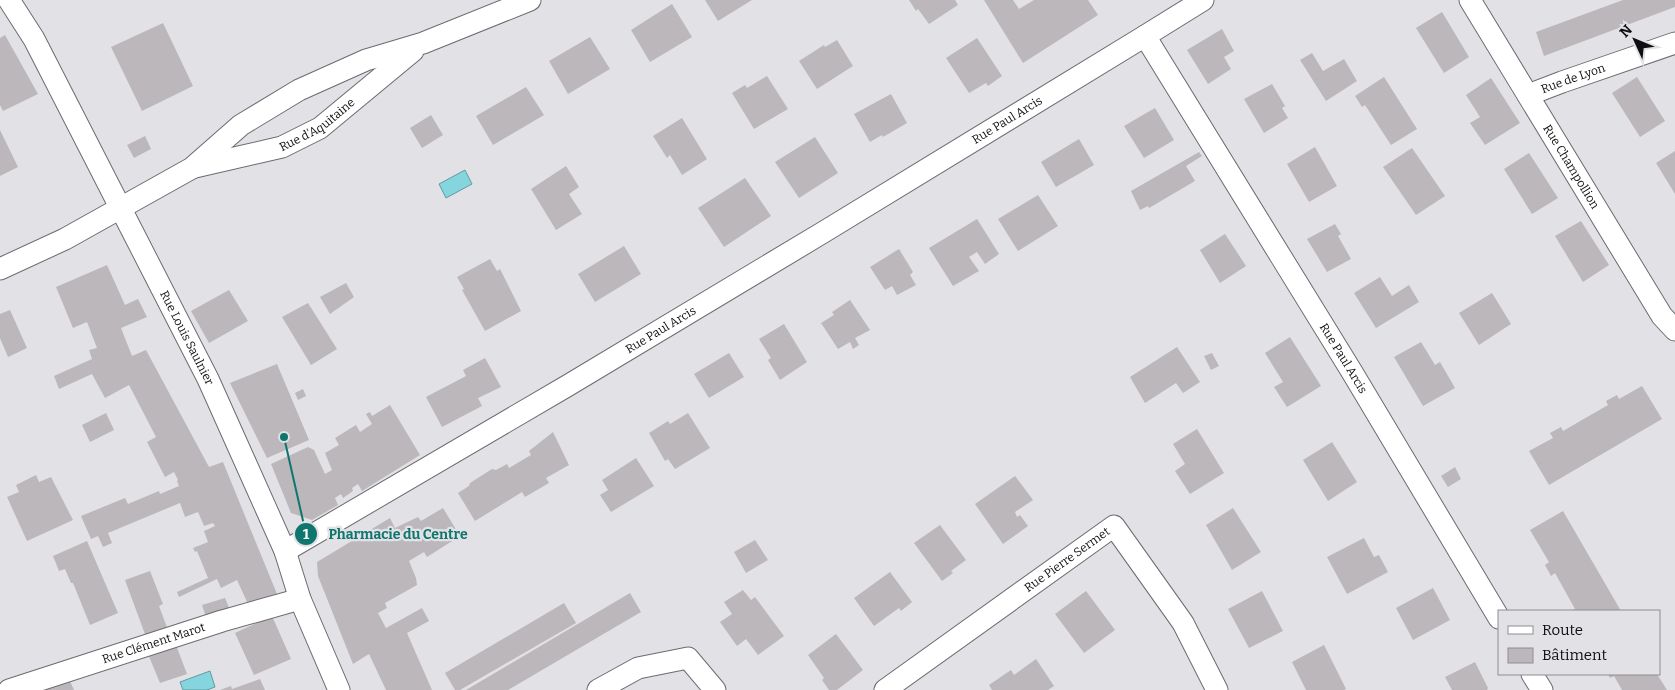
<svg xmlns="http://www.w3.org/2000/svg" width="1675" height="690" viewBox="0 0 1675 690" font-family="Bitter,serif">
  <rect width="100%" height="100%" fill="#e2e2e6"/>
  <path fill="#85d5de" stroke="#629aa0" d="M465,170L472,184L446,198L439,184Z
    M210,671L215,687L207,690H183L180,682Z"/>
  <path fill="#bbb7bb" d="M705,0H752L718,21Z
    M909,0H955L958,5L929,24L918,9L916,11Z
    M984,0H1013L1019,9L1034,0H1088L1098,15L1023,63Z
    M1623,0H1675V7L1544,56L1536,32Z
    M672,4L692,37L650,62L631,30Z
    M1442,12L1469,57L1444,73L1416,28Z
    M163,23L193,86L142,111L111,47Z
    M1222,29L1234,51L1224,57L1231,69L1208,84L1187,50Z
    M5,35L38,94L3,111L0,105V38Z
    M590,37L610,69L568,94L549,61Z
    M977,38L1002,76L988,86L986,83L969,93L946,58Z
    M837,40L853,66L817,89L799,61L824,45L825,47Z
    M1312,53L1323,71L1344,59L1357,81L1326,101L1300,60Z
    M767,76L788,109L754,129L732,93L745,85L747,88Z
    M1384,77L1417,129L1391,145L1365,105L1362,107L1355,96Z
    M1637,77L1665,121L1640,137L1612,93Z
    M1491,78L1520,123L1485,145L1470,123L1480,117L1466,95Z
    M1272,84L1285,106L1282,108L1288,118L1264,133L1244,99Z
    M526,87L544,115L493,145L476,116Z
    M891,94L907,123L883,137L882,135L870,142L854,114Z
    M1155,108L1174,140L1144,158L1124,126Z
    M431,115L443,135L422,148L410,128Z
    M682,118L707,159L682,175L670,155L667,158L653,136Z
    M0,130L18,167L0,176Z
    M145,136L151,149L134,158L127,145Z
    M815,137L838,173L799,198L775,162Z
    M1079,139L1094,165L1056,187L1041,162Z
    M1315,147L1337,186L1309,202L1287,164Z
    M1412,148L1445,196L1416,215L1383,167Z
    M1675,151V194L1656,163Z
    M1199,152L1202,156L1186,166L1195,181L1149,208L1148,206L1140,210L1131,191Z
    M1529,153L1558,198L1532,214L1504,169Z
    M566,166L579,187L569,194L582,214L556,230L531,189Z
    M745,178L771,216L724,247L698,208Z
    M1038,195L1058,226L1018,251L998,219Z
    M977,219L999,254L985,264L977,252L969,257L979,271L953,286L929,248Z
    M1581,221L1609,265L1583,282L1555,236Z
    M1335,224L1341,234L1338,236L1351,259L1327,272L1307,239Z
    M1225,234L1246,266L1220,283L1200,250Z
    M624,246L641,274L595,302L578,274Z
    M899,249L913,272L910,275L916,285L897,295L892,286L885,290L870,267Z
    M490,259L497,271L500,269L521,311L485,331L462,290L464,289L457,277Z
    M107,265L125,305L138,299L147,317L121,328L132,356L146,350L209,467L223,462L277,594L248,604L237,580L221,588L217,579L179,597L177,592L208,578L197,551L195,552L193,548L208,542L204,531L215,526L213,523L204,526L198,512L185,517L180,503L108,533L112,543L103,547L98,536L91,539L81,516L125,498L128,504L159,491L160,494L179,486L177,481L178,480L174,472L165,477L147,442L156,437L129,385L105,398L92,374L59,389L54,376L92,359L89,350L97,348L87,322L73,328L56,287Z
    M1380,277L1392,296L1409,285L1419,302L1376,328L1354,293Z
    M346,283L354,297L330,314L320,297Z
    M229,290L248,321L209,343L191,311Z
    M1492,293L1511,324L1479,345L1459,313Z
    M850,300L870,330L855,338L859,345L853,349L850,342L838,349L821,323L834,315L832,312Z
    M308,303L337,349L311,365L282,317Z
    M10,310L27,348L8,357L0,338V314Z
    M784,324L807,362L780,380L768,360L771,358L759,339Z
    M1290,337L1321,386L1287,407L1274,387L1283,382L1265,353Z
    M1421,342L1435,365L1440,362L1455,388L1423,406L1394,357Z
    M1177,347L1200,382L1183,393L1176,383L1145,403L1130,377Z
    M729,353L744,377L709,398L694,374Z
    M1212,353L1219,366L1211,370L1204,356Z
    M485,358L501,387L478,398L482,406L442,427L426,397L466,376L463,370Z
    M277,364L309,440L267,458L230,383Z
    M1642,386L1662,419L1549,485L1529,451L1553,438L1550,433L1561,427L1563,431L1608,405L1606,401L1617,395L1619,399Z
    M303,389L306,396L298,400L295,393Z
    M390,405L420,455L362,491L358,484L352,488L353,491L343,498L341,494L335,498L338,505L312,520L291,513L271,464L308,447L314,450L325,474L332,470L325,453L339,445L335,438L356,425L360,432L372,424L366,414L370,412L372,416Z
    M106,413L114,430L90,442L82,425Z
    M688,413L710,448L675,469L668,459L665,461L649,433L668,421L670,424Z
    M1197,429L1224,473L1190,494L1175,471L1185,464L1173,444Z
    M553,432L569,465L546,478L549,483L525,497L522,492L475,521L458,493L469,486L470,483L492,469L496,470L507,464L509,468L531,455L529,451Z
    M1332,442L1357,482L1328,501L1303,460Z
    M636,458L654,486L611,512L600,495L608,490L602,480Z
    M1455,467L1461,479L1448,487L1441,476Z
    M36,475L39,482L51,477L73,520L27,541L7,497L19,492L16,485Z
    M1015,476L1033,500L1015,512L1017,517L1020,515L1028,526L1003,544L975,504Z
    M443,508L460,536L427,557L424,552L409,561L416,578L417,585L385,603L387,608L378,613L386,628L422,608L429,621L407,633L432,690H386L369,654L353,664L318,576L317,562L390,518L395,528L418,517L421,521Z
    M1233,508L1261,552L1232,570L1206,525Z
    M1563,511L1621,611H1570L1575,609L1555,573L1551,576L1545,565L1549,562L1530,530Z
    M940,525L966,560L951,571L953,573L942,581L914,543Z
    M1364,538L1374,557L1379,555L1388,572L1347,594L1327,557Z
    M755,540L768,560L746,573L734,552Z
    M87,541L118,613L90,625L73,583H71L65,569L59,571L53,556Z
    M150,571L163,604L159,606L168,630L146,637L125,580Z
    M890,572L912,602L901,611L899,608L874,626L854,598Z
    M1433,588L1450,620L1413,640L1396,608Z
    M743,590L751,600L755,597L784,636L758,655L746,639L737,646L720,622L732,614L724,602Z
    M1086,591L1115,630L1084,653L1055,614Z
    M1262,591L1283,631L1249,648L1228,609Z
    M630,593L641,612L508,690H466Z
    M225,598L230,610L206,617L202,605Z
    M564,603L576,623L460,690H455L445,673Z
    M272,616L291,659L254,675L235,633Z
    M836,634L863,670L837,690H829L822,680L824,678L808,655Z
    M176,645L187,674L160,683L148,654Z
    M1324,645L1346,689L1344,690H1306L1292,662Z
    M1036,659L1054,686L1048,690H992L989,685L1011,670L1014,675Z
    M1475,662L1488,688L1487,690H1452L1445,677Z
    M1608,674H1657L1667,690H1622L1614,676L1610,678Z
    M69,679L74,690H44L43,687Z
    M260,679L265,690H220L231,686L232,689Z"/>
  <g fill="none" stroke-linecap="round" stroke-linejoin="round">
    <g stroke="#6b6b70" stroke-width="23">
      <g id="minor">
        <path id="s1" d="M9,0L34,39L208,379L285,551L300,599L339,690"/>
        <path id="s2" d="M1470,0L1662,316L1675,330"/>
        <path d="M1145,36L1203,0"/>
        <path id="s3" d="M1528,95L1562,82L1675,43"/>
        <path id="s4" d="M195,167L282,147L320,128L413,51"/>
        <path d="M0,269L65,239L192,168L241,125L299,90L366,60L423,43L530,0"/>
        <path id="s5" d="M285,551L567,386L822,233L1145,36L1352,372L1499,618"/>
        <path d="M1532,674L1542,690"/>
        <path id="s6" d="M9,690L222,621L300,599"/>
        <path d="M598,690L638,668L688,658L715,690"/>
        <path id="s7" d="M885,690L1114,526L1183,623L1217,690"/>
      </g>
    </g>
    <use href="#minor" stroke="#fff" stroke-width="21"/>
  </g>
  <g text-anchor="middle" stroke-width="4.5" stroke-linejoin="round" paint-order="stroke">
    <g font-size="12" fill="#0f0f11" stroke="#e2e2e6">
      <text dy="4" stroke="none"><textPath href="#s3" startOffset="48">Rue de Lyon</textPath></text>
      <text dy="4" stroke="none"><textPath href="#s5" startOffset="841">Rue Paul Arcis</textPath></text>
      <text dy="4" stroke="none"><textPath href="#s4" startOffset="131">Rue d'Aquitaine</textPath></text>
      <text dy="4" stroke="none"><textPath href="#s2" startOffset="195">Rue Champollion</textPath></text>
      <text dy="4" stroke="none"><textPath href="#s5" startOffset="436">Rue Paul Arcis</textPath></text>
      <text dy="4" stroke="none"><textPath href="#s1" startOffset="382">Rue Louis Saulnier</textPath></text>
      <text dy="4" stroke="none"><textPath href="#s5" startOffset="1381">Rue Paul Arcis</textPath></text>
      <text dy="4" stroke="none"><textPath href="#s7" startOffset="224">Rue Pierre Sermet</textPath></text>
      <text dy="4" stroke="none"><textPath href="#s6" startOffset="152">Rue Clément Marot</textPath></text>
    </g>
  </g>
  <path fill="none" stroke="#0f766e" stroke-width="2" d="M284 437L306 534"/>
  <g fill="#0f766e" stroke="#e2e2e6" stroke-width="2">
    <circle cx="284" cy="437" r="5"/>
    <circle cx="306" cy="534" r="12"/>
  </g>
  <g font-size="15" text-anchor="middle" font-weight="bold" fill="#fff">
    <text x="306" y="539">1</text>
  </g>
  <g font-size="14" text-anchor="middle" font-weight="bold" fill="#0f766e" stroke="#e2e2e6" stroke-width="4.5" stroke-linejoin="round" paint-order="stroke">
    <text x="398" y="539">Pharmacie du Centre</text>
  </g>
  <rect x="1498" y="610" width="162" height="65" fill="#e2e2e6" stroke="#8e8e91"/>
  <rect x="1508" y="626" width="25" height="8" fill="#ffffff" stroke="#8e8e91"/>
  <text x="1542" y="635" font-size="15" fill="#0f0f11">Route</text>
  <rect x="1508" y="648" width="25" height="15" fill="#bbb7bb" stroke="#8e8e91"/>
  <text x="1542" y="660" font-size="15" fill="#0f0f11">Bâtiment</text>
  <g transform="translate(1635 40) rotate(314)" stroke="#e2e2e6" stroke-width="4" paint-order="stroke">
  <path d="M0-4L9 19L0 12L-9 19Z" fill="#0f0f11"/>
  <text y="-8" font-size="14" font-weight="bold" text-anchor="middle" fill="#0f0f11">N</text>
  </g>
</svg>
